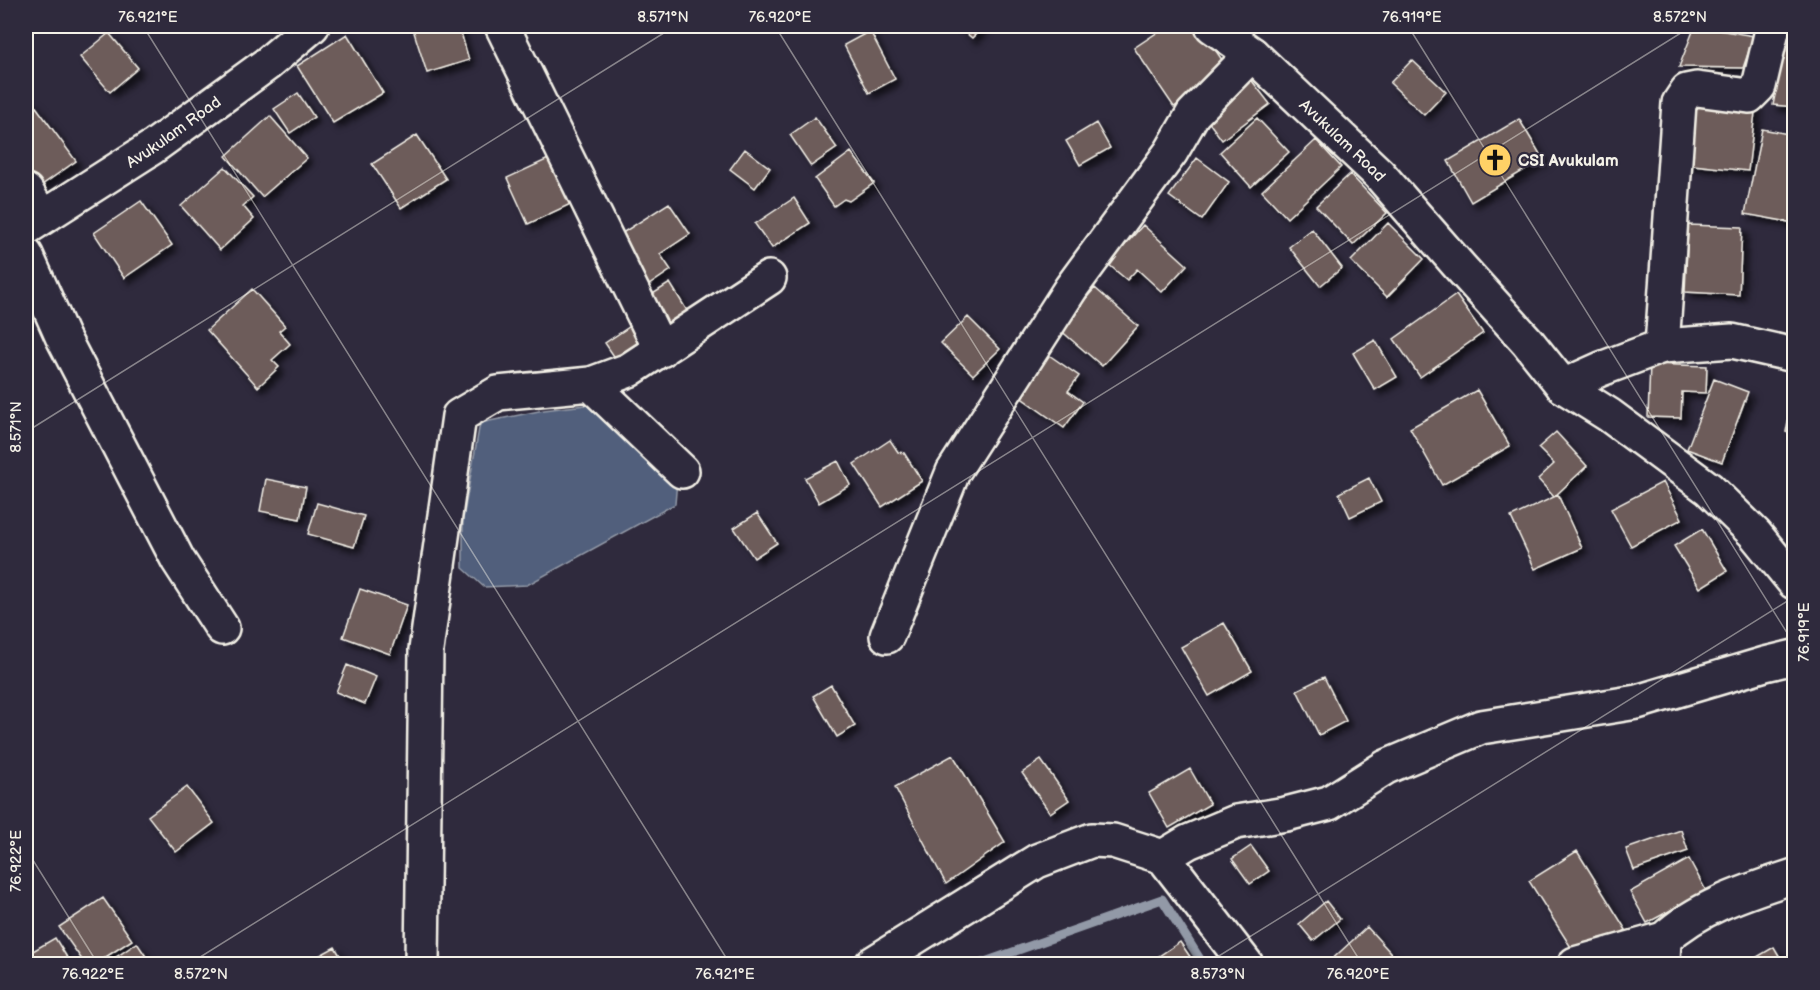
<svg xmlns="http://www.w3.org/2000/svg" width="1820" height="990" viewBox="0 0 1820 990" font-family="'Balsamiq Sans',sans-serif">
  <defs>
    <filter id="shadow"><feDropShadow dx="5.5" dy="5.5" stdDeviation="3" flood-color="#0009"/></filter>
  </defs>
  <rect width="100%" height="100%" fill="#2f2a3d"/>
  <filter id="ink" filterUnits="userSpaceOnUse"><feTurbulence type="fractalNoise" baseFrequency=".0167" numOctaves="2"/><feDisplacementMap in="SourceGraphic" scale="12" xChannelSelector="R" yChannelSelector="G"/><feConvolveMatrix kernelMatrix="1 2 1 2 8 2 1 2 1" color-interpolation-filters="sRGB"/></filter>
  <g filter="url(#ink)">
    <path fill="#515f7b" stroke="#9299a7" stroke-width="1.5" d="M619,401L677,480L675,504L527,585L484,587L463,568V519L480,423L544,410Z"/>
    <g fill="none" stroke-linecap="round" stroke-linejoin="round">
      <path stroke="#9299a7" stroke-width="9" d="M979,964L1162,899L1203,964"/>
    </g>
    <path fill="#6d5b5a" stroke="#f4f1e8" stroke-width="1.5" filter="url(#shadow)" d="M412,26H459L469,60L427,73Z
      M958,26H984L972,38Z
      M1167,26H1199L1229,70L1174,107L1134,48Z
      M1695,26L1754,36L1743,68L1679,67Z
      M870,31L895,79L869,93L844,45Z
      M109,33L138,68L110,92L80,57Z
      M347,34L383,93L333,123L297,66Z
      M1785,45L1794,47V107L1773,105Z
      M1412,60L1446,92L1424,115L1390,83Z
      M1249,77L1270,104L1222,140L1202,113Z
      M298,93L314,117L290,133L274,109Z
      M1692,97L1756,104L1748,171L1684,164Z
      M31,100L76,161L39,187L26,169V104Z
      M270,116L307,158L262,197L226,156Z
      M815,117L837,148L811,166L790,135Z
      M1257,118L1289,152L1251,187L1220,152Z
      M1519,119L1543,159L1471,202L1448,161Z
      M1096,123L1110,148L1080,165L1066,141Z
      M1762,129L1794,135V223L1745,214Z
      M417,135L446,179L401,208L372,164Z
      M1316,140L1341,167L1287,218L1262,191Z
      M745,149L770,168L755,188L730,169Z
      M851,152L874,183L849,201L844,199L834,206L815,179Z
      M557,155L577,201L528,224L507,178Z
      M1197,158L1229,182L1202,220L1169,196Z
      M225,167L253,197L243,206L254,219L220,250L181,206Z
      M1350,174L1387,213L1353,245L1316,206Z
      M794,198L810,223L772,248L755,224Z
      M141,201L172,245L124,278L94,233Z
      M669,203L690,234L660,254L671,270L649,285L616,237Z
      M1388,223L1424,259L1387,297L1351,261Z
      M1143,225L1187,265L1162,292L1137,269L1127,280L1108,264Z
      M1688,225L1742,227L1739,295L1685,292Z
      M1312,229L1342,268L1320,286L1289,247Z
      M670,283L694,322L664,340L640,302Z
      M1095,288L1138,326L1102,366L1059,329Z
      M252,289L285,326L279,331L290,344L272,360L279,367L258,387L207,330Z
      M1456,295L1483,333L1420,377L1394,339Z
      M968,317L1000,349L973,375L941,343Z
      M638,321L655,346L622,368L605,343Z
      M1375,340L1397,377L1375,390L1353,353Z
      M1046,353L1079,376L1068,391L1083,402L1064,428L1016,394Z
      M1650,364L1707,366L1706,393L1682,392L1681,418L1648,417Z
      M1714,379L1748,392L1722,462L1687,449Z
      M1794,388V433L1786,432Z
      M1477,390L1510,446L1442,485L1410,428Z
      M1556,432L1587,466L1554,497L1538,479L1554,464L1538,448Z
      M890,440L898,452L904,453L922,481L882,507L854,464Z
      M838,461L850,485L819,503L805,478Z
      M1369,478L1381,502L1350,517L1339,493Z
      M266,479L306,487L300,519L260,511Z
      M1663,482L1682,519L1631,546L1611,509Z
      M1558,495L1582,548L1535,569L1511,517Z
      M317,503L364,516L354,547L308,534Z
      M757,513L777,543L754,558L734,528Z
      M1702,529L1727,571L1700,588L1674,546Z
      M360,589L407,605L390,654L343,637Z
      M1224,623L1252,671L1209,696L1181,647Z
      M347,665L376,677L365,704L336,692Z
      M1324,677L1346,721L1319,735L1297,690Z
      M831,685L855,726L837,737L813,696Z
      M953,755L1005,842L946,884L895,787Z
      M1041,760L1069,800L1050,813L1022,773Z
      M1190,769L1210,804L1169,828L1149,793Z
      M187,787L214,823L176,852L148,816Z
      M1681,830L1688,851L1634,870L1626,849Z
      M1251,846L1269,871L1250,884L1232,859Z
      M1577,851L1626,930L1579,960L1529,881Z
      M1689,859L1706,891L1647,923L1630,892Z
      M103,898L132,940L95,964H85L59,927Z
      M1326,901L1340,919L1313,941L1299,924Z
      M1367,927L1401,964H1327Z
      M55,938L71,964H26V955Z
      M1180,942L1195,964H1147Z
      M137,943L151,964H106Z
      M335,947L345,964H304Z
      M1774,947L1784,964H1745Z"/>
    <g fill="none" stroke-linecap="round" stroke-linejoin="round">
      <g stroke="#f4f1e8" stroke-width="38">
        <path id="minor" d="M502,26L661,350
          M26,191L42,217
          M26,255L62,336L178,560L222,628
          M1662,346L1679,103L1687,91L1697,89L1749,96L1759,86L1773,26
          M591,384L682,471
          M1563,386L1609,415L1709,489L1755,534L1794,582
          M887,636L953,472L1071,288L1171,152L1193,114L1252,54
          M1163,857L1188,842L1236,822L1286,814L1329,803L1386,767L1481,727L1637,702L1765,664L1794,657
          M422,964L426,650L459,416L498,393L591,384L629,370L769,278
          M872,964L1037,861L1092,840L1113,841L1163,857L1246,964
          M1575,964L1664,939
          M1665,964L1663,960L1664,939C1699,906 1749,891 1794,876"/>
      </g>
      <g stroke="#f4f1e8" stroke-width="38">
        <g id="major">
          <path id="s1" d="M1212,26L1252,54L1379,174L1460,267L1527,341L1563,386L1601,369L1662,346L1732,341L1794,355"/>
          <path id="s2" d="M26,228L153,147L267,64L312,26"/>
        </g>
      </g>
      <use href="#minor" stroke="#2f2a3d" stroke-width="33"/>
      <use href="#major" stroke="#2f2a3d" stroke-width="33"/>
    </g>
  </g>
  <path fill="none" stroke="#f4f1e8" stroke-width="1.5" stroke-opacity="0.45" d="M143,26L730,964M775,26L1362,964M1408,26L1794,644M26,432L675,26M26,849L98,964M189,964L1692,26M1206,964L1794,597"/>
  <defs>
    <g id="church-disc" transform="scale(1.725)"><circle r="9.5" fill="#ffd166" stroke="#2f2a3d"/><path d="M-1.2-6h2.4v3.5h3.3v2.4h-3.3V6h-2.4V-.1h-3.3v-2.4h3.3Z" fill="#111"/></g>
  </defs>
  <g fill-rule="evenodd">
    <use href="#church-disc" x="1495" y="160"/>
  </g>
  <g text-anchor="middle" stroke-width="4.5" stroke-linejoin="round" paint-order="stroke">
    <g font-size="16" fill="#f4f1e8" stroke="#2f2a3d">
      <text dy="6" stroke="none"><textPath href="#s2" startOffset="176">Avukulam Road</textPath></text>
      <text dy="6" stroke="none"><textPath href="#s1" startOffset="174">Avukulam Road</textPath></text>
    </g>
    <g font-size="16" font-weight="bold" fill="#f4f1e8" stroke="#2f2a3d" text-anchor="start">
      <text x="1518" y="166">CSI Avukulam</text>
    </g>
  </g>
  <rect width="1820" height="990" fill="none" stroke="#2f2a3d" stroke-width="66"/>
  <rect x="33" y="33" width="1754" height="924" fill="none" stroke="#f4f1e8" stroke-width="2"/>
  <g font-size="15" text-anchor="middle" fill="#f4f1e8">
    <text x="148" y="22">76.921°E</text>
    <text x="663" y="22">8.571°N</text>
    <text x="780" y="22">76.920°E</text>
    <text x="1412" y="22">76.919°E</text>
    <text x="1680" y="22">8.572°N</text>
    <text transform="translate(16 427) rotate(-90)" y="5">8.571°N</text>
    <text transform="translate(1804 632) rotate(-90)" y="5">76.919°E</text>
    <text transform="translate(16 861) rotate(-90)" y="5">76.922°E</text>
    <text x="93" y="979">76.922°E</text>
    <text x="201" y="979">8.572°N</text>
    <text x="725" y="979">76.921°E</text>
    <text x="1218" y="979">8.573°N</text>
    <text x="1358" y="979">76.920°E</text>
  </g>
</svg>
